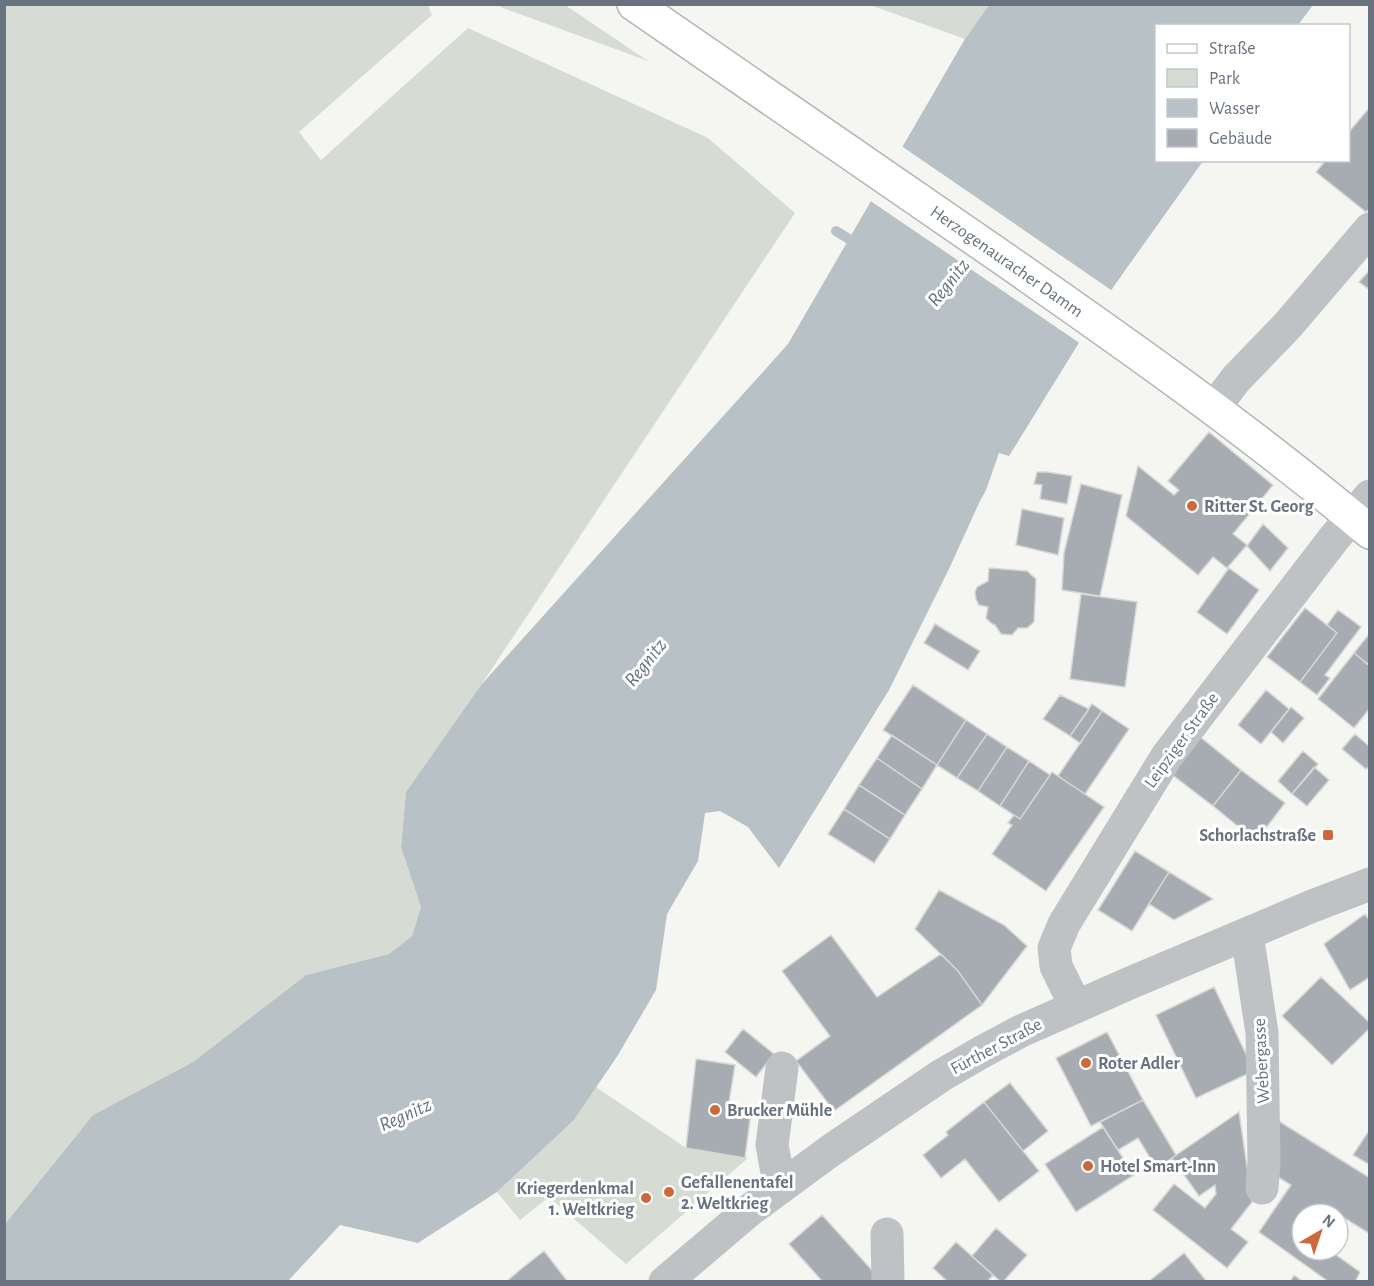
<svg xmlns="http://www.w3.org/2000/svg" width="1374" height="1286" viewBox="0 0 1374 1286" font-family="'Alegreya Sans',sans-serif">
  <rect width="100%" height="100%" fill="#f5f5f2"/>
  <path fill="#d6dbd4" d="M5,5H428L432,15L299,132L321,160L468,28L708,138L795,213L481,685L406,792L401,847L421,907L412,936L389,954L306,975L193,1062L93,1115L5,1224Z
    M497,5H565L648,61L503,8Z
    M870,5H989L965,39Z
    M596,1087L686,1148L748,1158L626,1264L549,1197L520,1220L497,1192L574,1120Z"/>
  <path fill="#b8c1c5" d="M989,5H1313L1298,25L1156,26V160L1203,161L1114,286L1009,456L999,453L986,490L979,503L949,569L889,690L779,868L748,827L720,811L705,813L698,861L667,914L656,990L618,1055L574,1120L497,1192L418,1243L340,1225L288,1281L5,1282V1224L93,1115L193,1062L306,975L389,954L412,936L421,907L401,847L406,792L481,685L788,344L965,39Z"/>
  <path fill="#f5f5f2" d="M900,145L1114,292L1081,344L869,200Z"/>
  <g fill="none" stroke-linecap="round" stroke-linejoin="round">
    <path stroke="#b8c1c5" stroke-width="10" d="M836,231L849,239"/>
  </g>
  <path fill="#a6acb1" stroke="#d6d6d5" stroke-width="1.5" d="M1370,107V208L1366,212L1316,172L1326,160H1348V133Z
    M1370,270V290L1359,282Z
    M1209,432L1273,485L1233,534L1247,545L1227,568L1213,557L1198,575L1126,516L1138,466L1174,495L1179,490L1168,481Z
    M1037,472H1047L1072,476L1067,504L1040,499L1042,485L1034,484Z
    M1081,484L1122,495L1100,596L1062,590L1064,553Z
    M1022,509L1064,518L1058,555L1016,545Z
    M1263,524L1288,548L1270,571L1247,546Z
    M989,568L1027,571L1036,579L1034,622L1027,628H1018L1012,635L1001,634L995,625L992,624L986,618L988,607L979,605L976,599L975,592L977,587L988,581Z
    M1229,568L1259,590L1227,634L1197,612Z
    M1081,594L1137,602L1125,687L1070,679Z
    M1305,608L1337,633L1300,682L1267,657Z
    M1338,610L1361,627L1325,675L1330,678L1317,695L1300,682L1337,633L1327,625Z
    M935,624L980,651L968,670L924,643Z
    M1370,633V661L1367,664L1354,653Z
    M1354,653L1370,666V708L1354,728L1318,699Z
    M913,685L966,720L937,765L883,730Z
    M1266,690L1289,709L1261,744L1238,725Z
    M1060,695L1089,709L1070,736L1043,719Z
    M1092,704L1102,711L1080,743L1070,736Z
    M1291,707L1304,718L1283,743L1271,732Z
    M1102,711L1129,729L1085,794L1058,776Z
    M966,720L987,734L957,778L937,765Z
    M987,734L1007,747L978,791L957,778Z
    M1355,734L1370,747V766L1366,769L1342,749Z
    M892,735L937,765L922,789L877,758Z
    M1199,736L1241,770L1213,806L1170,773Z
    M1007,747L1029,761L1000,806L978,791Z
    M1303,751L1318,764L1292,794L1278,781Z
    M877,758L922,789L905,815L859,785Z
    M1029,761L1050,775L1020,819L1000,806Z
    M1314,767L1329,780L1307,806L1292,794Z
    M1241,770L1285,803L1256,841L1213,806Z
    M1052,772L1104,807L1046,891L992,854L1012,825L1008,823L1014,815L1020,819Z
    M859,785L905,815L890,839L844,809Z
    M844,809L890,839L874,863L828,834Z
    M1135,851L1169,872L1132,931L1098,910Z
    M1169,872L1213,899L1174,920L1149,904Z
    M939,890L1004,925L1027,946L982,1005L958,971L915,929Z
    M1365,914L1370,921V977L1350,990L1324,944Z
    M831,935L877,997L941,954L958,971L982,1005L834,1111L796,1061L830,1036L782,971Z
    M1321,977L1370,1023V1028L1332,1065L1282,1016Z
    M1214,987L1254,1071L1196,1098L1156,1015Z
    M743,1029L774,1054L756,1077L725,1052Z
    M1107,1032L1143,1100L1091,1126L1056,1058Z
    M696,1059L735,1065L728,1108L751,1112L745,1158L686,1148Z
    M1010,1083L1048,1131L1023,1151L984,1102Z
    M1143,1100L1176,1155L1157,1169L1138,1138L1118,1150L1100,1122Z
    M984,1102L1039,1171L999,1202L965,1159L941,1178L923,1155L948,1135L946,1132Z
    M1239,1112L1252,1202L1231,1229L1248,1242L1227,1268L1153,1210L1174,1184L1205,1208L1216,1194L1215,1185L1199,1196L1172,1158Z
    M1277,1120L1370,1178V1234L1338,1214H1302V1250H1329L1360,1272L1355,1282H1329L1259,1232L1291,1185L1268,1171Z
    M1103,1127L1134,1175L1076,1212L1045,1164Z
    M1370,1129V1165L1353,1155Z
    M822,1215L879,1278L875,1282H823L789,1244Z
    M996,1228L1027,1255L1003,1282H1001L972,1256Z
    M956,1242L993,1275L987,1282H948L933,1268Z
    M544,1251L568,1282H506L521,1269Z
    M1184,1253L1207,1282H1148Z
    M1294,1275L1303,1282H1290Z"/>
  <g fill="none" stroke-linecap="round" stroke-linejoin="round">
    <g stroke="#b3b6b9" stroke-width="36">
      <g id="major">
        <path id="s1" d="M634,4C754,86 874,169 994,252C1122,341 1250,431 1370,532"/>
      </g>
    </g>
    <path stroke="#bfc2c5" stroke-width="33" d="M1213,409L1236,379L1288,325L1370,229
      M1247,934L1262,1033L1264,1162L1262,1188
      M1076,1007L1056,966L1054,948L1064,924L1167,756L1335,537L1370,496
      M780,1188L772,1145L782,1068
      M887,1234L888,1282
      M665,1282L751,1209L830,1151L942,1075L980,1053L1021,1031L1130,983L1310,907L1370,884"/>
    <use href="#major" stroke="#fff" stroke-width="33"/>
  </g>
  <g fill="#cd683a" stroke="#fff" stroke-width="2">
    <circle cx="1192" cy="506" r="6"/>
    <rect x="1322" y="829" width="12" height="12" rx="3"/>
    <circle cx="1086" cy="1063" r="6"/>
    <circle cx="715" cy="1110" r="6"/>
    <circle cx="1088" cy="1166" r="6"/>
    <circle cx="669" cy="1192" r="6"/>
    <circle cx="646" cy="1198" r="6"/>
  </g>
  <g text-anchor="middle" stroke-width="6" stroke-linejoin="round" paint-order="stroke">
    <g font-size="18" fill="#68737f" stroke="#fff">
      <text dy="6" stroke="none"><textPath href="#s1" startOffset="453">Herzogenauracher Damm</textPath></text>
      <text transform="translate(1181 740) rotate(-54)" y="6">Leipziger Straße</text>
      <text transform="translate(996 1046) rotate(-28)" y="6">Fürther Straße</text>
      <text transform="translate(1261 1061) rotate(-93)" y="6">Webergasse</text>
    </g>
    <g font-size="18" font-weight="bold" fill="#68737f" stroke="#fff" text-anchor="start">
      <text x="1204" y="512">Ritter St. Georg</text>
      <text x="1316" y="841" text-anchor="end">Schorlachstraße</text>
      <text x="1098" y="1069">Roter Adler</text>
      <text x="727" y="1116">Brucker Mühle</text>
      <text x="1100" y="1172">Hotel Smart-Inn</text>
      <text x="681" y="1188">Gefallenentafel<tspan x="681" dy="21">2. Weltkrieg</tspan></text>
      <text x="634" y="1194" text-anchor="end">Kriegerdenkmal<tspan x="634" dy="21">1. Weltkrieg</tspan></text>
    </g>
    <g font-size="20" font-style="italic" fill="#63737c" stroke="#fff">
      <text transform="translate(948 282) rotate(-51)" y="7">Regnitz</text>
      <text transform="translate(645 662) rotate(-51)" y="7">Regnitz</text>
      <text transform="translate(405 1114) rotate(-24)" y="7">Regnitz</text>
    </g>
  </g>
  <rect width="1374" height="1286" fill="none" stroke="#68737f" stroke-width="12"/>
  <rect x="1155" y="24" width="195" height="138" fill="#ffffff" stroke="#c3c7cc" stroke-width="1.5"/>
  <rect x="1167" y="44" width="30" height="9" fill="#ffffff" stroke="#c3c7cc" stroke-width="1.5"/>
  <text x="1209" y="54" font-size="18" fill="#68737f">Straße</text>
  <rect x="1167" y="69" width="30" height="18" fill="#d6dbd4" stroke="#c3c7cc" stroke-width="1.5"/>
  <text x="1209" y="84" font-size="18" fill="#68737f">Park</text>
  <rect x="1167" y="99" width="30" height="18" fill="#b8c1c5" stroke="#c3c7cc" stroke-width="1.5"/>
  <text x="1209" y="114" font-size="18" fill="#68737f">Wasser</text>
  <rect x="1167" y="129" width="30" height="18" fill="#a6acb1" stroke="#c3c7cc" stroke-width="1.5"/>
  <text x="1209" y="144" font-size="18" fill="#68737f">Gebäude</text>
  <g transform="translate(1320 1232) rotate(39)"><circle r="28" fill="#ffffff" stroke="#c3c7cc" stroke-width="1.5"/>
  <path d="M0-4.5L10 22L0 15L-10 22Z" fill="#cd683a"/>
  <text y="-9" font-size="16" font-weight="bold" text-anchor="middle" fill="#68737f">N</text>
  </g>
</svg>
